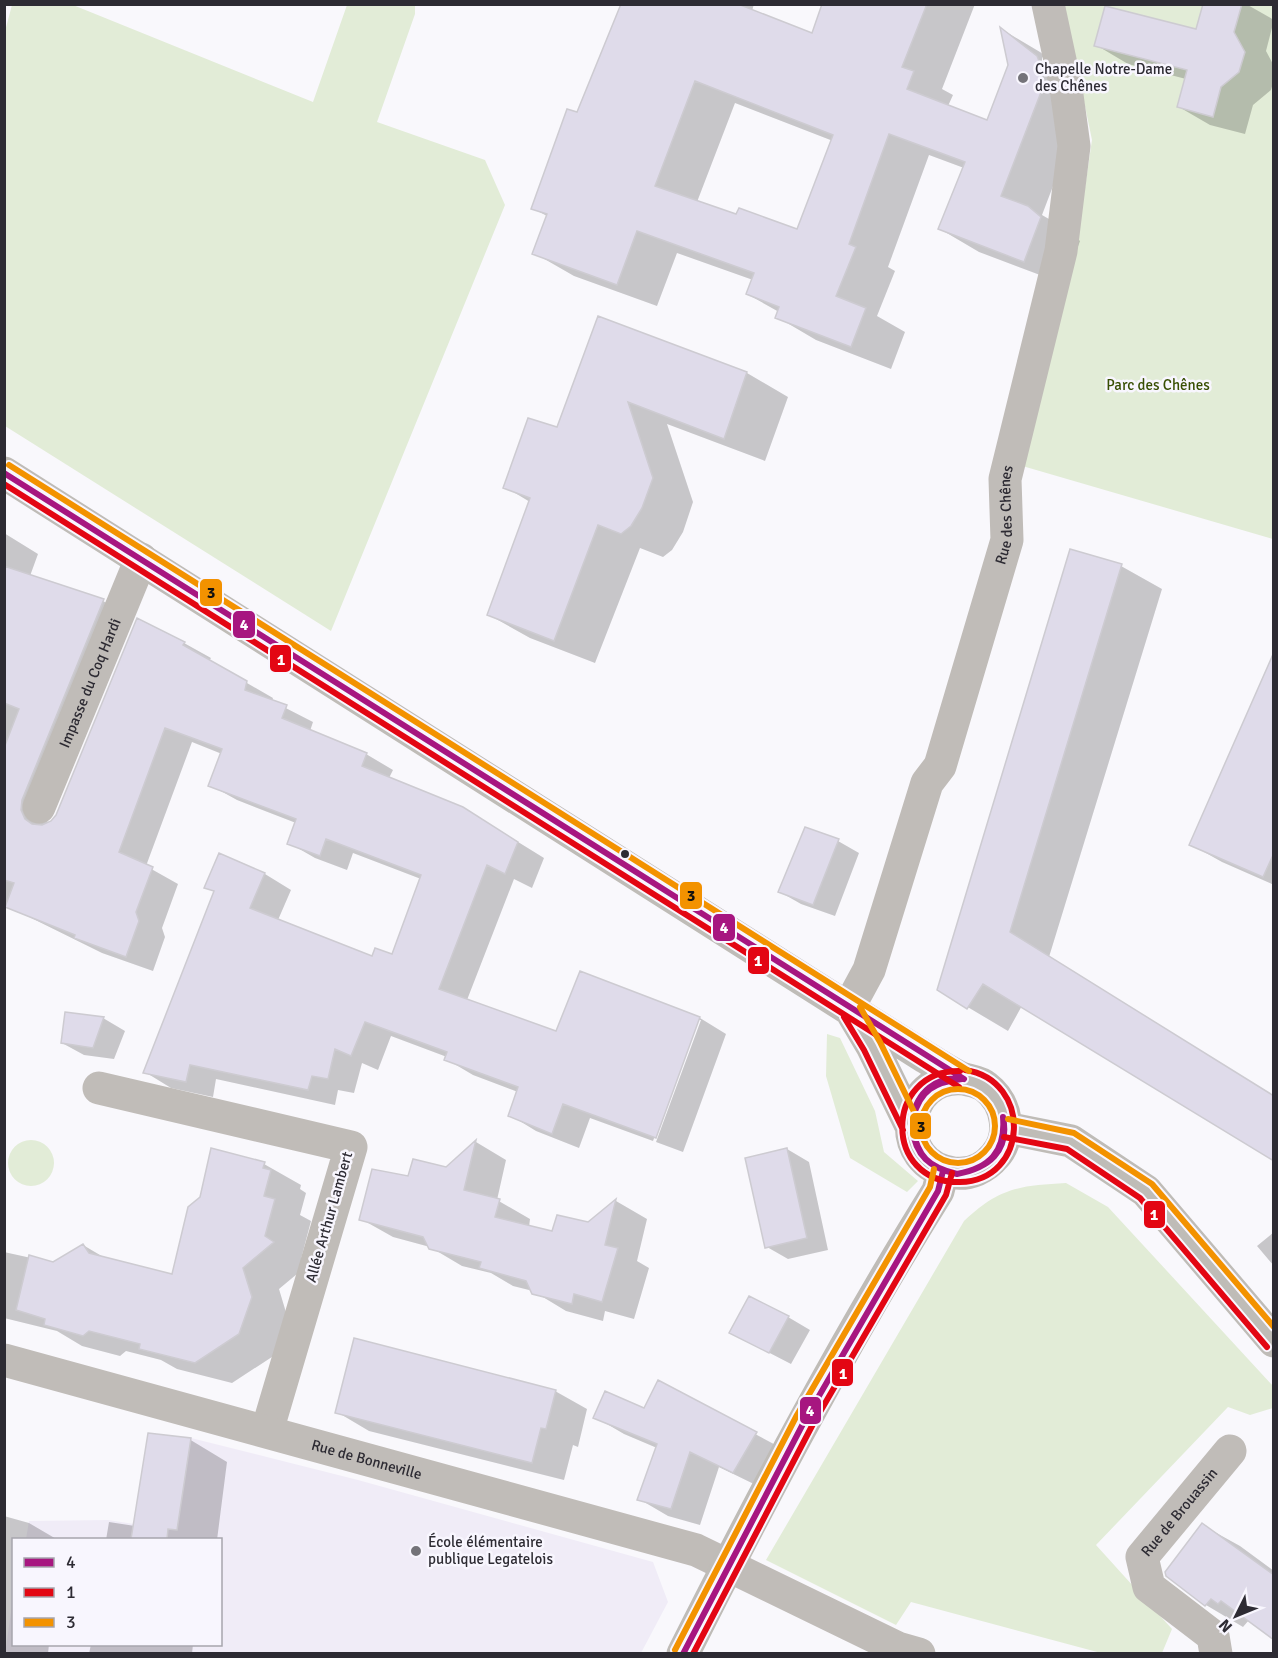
<svg xmlns="http://www.w3.org/2000/svg" width="1278" height="1658" viewBox="0 0 1278 1658" font-family="Signika,sans-serif">
  <rect width="100%" height="100%" fill="#f9f8fc"/>
  <path fill="#f0ecf7" d="M148,1433L191,1438L358,1480L653,1562L668,1602L641,1653L5,1654L13,1598L14,1644H220V1540L26,1539L29,1521L108,1520L134,1524Z"/>
  <path fill="#e2ecd7" d="M12,5H73L313,102L347,5H415V14L377,122L485,160L505,205L331,631L5,426L4,35Z
    M1064,5H1273V539L1019,465L1077,242L1092,140Z
    M827,1034L840,1038L875,1111L884,1152L918,1181L907,1192L850,1158L826,1076Z
    M8 1163a23 23 0 1 1 46 0a23 23 0 1 1-46 0Z
    M1066,1183L1108,1207L1273,1386V1408L1250,1415L1228,1407L1096,1545L1172,1629L1162,1653H1101L911,1602L896,1625L766,1560L964,1221C1000,1187 1019,1186 1066,1183Z"/>
  <path fill="#0003" fill-rule="evenodd" d="M623,4H754L752,11L813,35L824,4H975L942,89L953,95L948,106L988,122L1010,65L1003,30L1040,52L1061,69L1042,57V61L1076,81L1082,110L1042,215L1068,230L1080,241L1064,284L979,252L940,229L964,168L929,155L888,267L895,271L877,316L905,332L891,369L816,340L777,317L779,312L747,294L753,280L677,253L657,306L574,276L534,253L547,216L532,208L578,113ZM735,103L833,141L798,231L737,216L697,202Z
    M1205,4H1246L1274,20L1266,51L1274,66V80L1271,90L1253,105L1245,134L1210,125L1179,107L1186,79L1128,64L1096,45L1197,31Z
    M599,318L747,373L788,397L765,461L667,424L693,502L683,532L672,550L663,557L640,548L595,663L530,638L489,615L530,502L505,487L558,429Z
    M4,533L38,554L30,576L103,601L130,616L48,816L47,825L52,823L184,643L211,658L209,661L273,698L272,701L313,722L310,731L366,754L393,770L389,778L463,808L544,858L532,888L514,879L467,1000L557,1033L580,972L700,1018L726,1034L683,1152L656,1142L701,1020H698L653,1141L590,1118L579,1148L536,1131L510,1115L518,1092L473,1075L446,1059L447,1057L391,1036L378,1070L362,1063L354,1093L338,1090L335,1105L216,1079L213,1097L171,1088L145,1072L215,892L206,887L220,855L265,874L291,890L278,920L373,958L393,956L421,879L353,853L347,870L315,858L289,843L296,823L237,800L210,785L222,754L192,742L146,866L178,884L162,928L165,937L153,971L102,953L7,906L4,903Z
    M1121,566L1162,589L1049,957L1008,1031L939,990Z
    M1274,667V885L1222,862L1190,844Z
    M838,841L859,853L835,916L801,904L780,892Z
    M103,1018L125,1031L114,1059L84,1055L62,1043Z
    M476,1142L506,1160L497,1200L530,1219L529,1227L553,1233L588,1224L616,1201L647,1219L637,1261L649,1268L634,1319L605,1311L603,1321L566,1311L533,1291L513,1286L491,1273L462,1266L430,1247L393,1237L361,1219L409,1178L447,1169Z
    M787,1149L809,1162L828,1250L788,1259L767,1247Z
    M264,1164L301,1185L300,1189L306,1193L300,1215L311,1221L301,1259L309,1264L279,1289L288,1319L275,1355L232,1383L177,1369L161,1360L126,1351L120,1356L82,1346L57,1331L4,1318V1252L54,1263L83,1245L105,1258L173,1275Z
    M1274,1232V1266L1257,1246Z
    M788,1317L810,1330L791,1364L731,1333Z
    M658,1382L785,1450L762,1488L719,1467L700,1525L668,1516L639,1499L657,1448L624,1434L595,1417L645,1410Z
    M555,1391L587,1409L578,1447L573,1445L564,1480L369,1431L337,1412Z
    M189,1439L227,1462L217,1540H106L109,1522L135,1526Z
    M4,1516L29,1523L58,1540H14V1644H49L48,1654H4Z
    M1202,1525L1240,1546L1274,1571V1638L1249,1620L1243,1627L1206,1605Z
    M91,1644H193L192,1654H89Z"/>
  <path fill="#dfdbea" stroke="#cdcbd1" stroke-width="1.5" fill-rule="evenodd" d="M621,4H738L812,33L822,4H927L902,67L914,71L907,89L987,120L1008,65L1000,27L1037,56L1043,71V87L1001,196L1028,206L1041,217L1024,262L938,229L965,162L889,134L849,244L856,247L836,296L866,308L851,347L775,318L779,307L746,294L754,273L637,231L617,285L532,254L547,214L531,209L567,109L577,112ZM695,81L833,135L797,229L739,208L736,214L655,186Z
    M1203,4H1242L1234,32L1245,52L1239,72L1221,87L1213,117L1177,107L1187,70L1094,46L1105,6L1196,29Z
    M598,316L747,372L724,439L628,402L653,478L642,508L631,526L621,534L598,525L554,641L487,615L530,498L503,488L528,418L557,427Z
    M1070,549L1122,564L1010,932L1274,1096V1161L983,984L967,1009L937,990Z
    M4,566L104,599L22,800L21,810L25,819L32,824L42,825L51,821L56,815L137,618L185,642L183,645L247,681L245,690L287,705L282,718L367,753L362,766L463,807L518,842L505,874L487,865L439,989L556,1031L580,971L700,1017L656,1138L563,1104L552,1134L508,1116L518,1087L444,1060L447,1052L365,1022L351,1056L335,1049L328,1079L312,1076L308,1090L190,1065L186,1082L143,1073L214,891L204,888L219,853L265,873L250,908L372,956L375,948L392,954L421,875L326,839L320,856L287,844L296,819L208,786L222,749L165,728L119,852L153,867L136,912L139,921L126,957L74,938L75,935L5,907L14,883L4,880V748L19,709L4,703Z
    M1274,652V853L1263,877L1189,845Z
    M805,827L839,839L813,905L778,892Z
    M65,1012L104,1017L93,1048L61,1043Z
    M476,1140L464,1190L500,1199L495,1217L552,1231L557,1215L588,1222L616,1199L605,1245L618,1248L602,1302L574,1294L572,1304L532,1294L526,1281L479,1268L481,1262L429,1249L423,1237L359,1220L372,1169L408,1176L413,1159L446,1167Z
    M211,1148L265,1162L263,1168L271,1170L264,1196L275,1199L265,1236L274,1242L243,1268L252,1297L239,1334L195,1363L139,1349L140,1344L89,1331L83,1336L44,1325L45,1319L16,1310L29,1255L53,1262L83,1244L89,1253L172,1274L188,1207L200,1197Z
    M787,1148L807,1238L765,1248L745,1158Z
    M749,1296L789,1316L769,1353L729,1333Z
    M354,1338L556,1390L546,1429L541,1428L532,1463L335,1413Z
    M658,1380L757,1432L733,1473L690,1452L671,1509L637,1500L657,1444L593,1418L605,1391L644,1408Z
    M148,1433L191,1438L177,1530L168,1529L167,1539H131Z
    M1202,1523L1274,1575V1640L1221,1601L1218,1604L1211,1599L1205,1606L1166,1576L1165,1572Z"/>
  <g fill="none" stroke-linecap="round" stroke-linejoin="round">
    <g stroke="#c0bcb8" stroke-width="33">
      <path id="s1" d="M39,807L141,559"/>
      <path id="s2" d="M849,1007L869,970L927,783L940,766L1007,540L1005,479L1061,251L1074,146L1066,88L1048,4"/>
      <path d="M99,1088L351,1147L267,1431"/>
      <path id="s3" d="M4,1360L696,1550L898,1648L919,1654"/>
      <path id="s4" d="M1216,1654L1213,1636L1149,1587L1142,1557L1230,1451"/>
    </g>
    <path stroke="#bfbcb7" stroke-width="33" d="M4,473L925,1057C937,1064 949,1072 961,1078C969,1081 979,1081 986,1087C1007,1103 1013,1136 995,1156C985,1168 970,1175 954,1173C891,1166 901,1073 964,1079
      M853,1014L872,1046L911,1126
      M1006,1128L1071,1141L1146,1191L1274,1341
      M683,1654C762,1497 845,1340 938,1191L943,1171"/>
    <g stroke="#f8f6fe" stroke-width="10">
      <path id="bus-1" d="M4,473L964,1079
        M913,1118C916,1093 937,1075 962,1079
        M913,1118C920,1090 935,1082 962,1079
        M912,1127C918,1157 928,1167 957,1174
        M912,1127C915,1156 930,1168 957,1174
        M957,1174C989,1168 1006,1152 1003,1117
        M957,1174C988,1168 1010,1152 1003,1117
        M683,1654L805,1420L938,1191L943,1171"/>
    </g>
    <g stroke="#f8f6fe" stroke-width="10">
      <path id="bus-2" d="M4,484L959,1087
        M844,1017L864,1050L903,1130
        M960,1071C883,1070 883,1184 960,1182C1029,1181 1033,1080 965,1070
        M1004,1137L1067,1149L1140,1198L1267,1347
        M693,1654L813,1424L946,1195L952,1173"/>
    </g>
    <g stroke="#f8f6fe" stroke-width="10">
      <path id="bus-3" d="M9,465L969,1071
        M860,1007L880,1042L919,1122
        M921 1126a37 37 0 1 1 74 0a37 37 0 1 1-74 0Z
        M1008,1119L1074,1133L1152,1184L1274,1327
        M675,1650L797,1415L930,1187L934,1169"/>
    </g>
    <use href="#bus-1" stroke="#a71680" stroke-width="6"/>
    <use href="#bus-2" stroke="#e30613" stroke-width="6"/>
    <use href="#bus-3" stroke="#f39200" stroke-width="6"/>
  </g>
  <g fill="#747379" stroke="#f8f6fe" stroke-width="2">
    <circle cx="1023" cy="78" r="6"/>
    <circle cx="416" cy="1551" r="6"/>
  </g>
  <circle fill="#2d2b33" stroke="#f8f6fe" stroke-width="2" cx="625" cy="854" r="5"/>
  <g text-anchor="middle" stroke-width="5" stroke-linejoin="round" paint-order="stroke">
    <g font-size="15" fill="#2d2b33" stroke="#f8f6fe" text-anchor="start">
      <text x="1035" y="74">Chapelle Notre-Dame<tspan x="1035" dy="17">des Chênes</tspan></text>
      <text x="428" y="1547">École élémentaire<tspan x="428" dy="17">publique Legatelois</tspan></text>
    </g>
    <g font-size="15" fill="#384f03" stroke="#f8f6fe">
      <text x="1158" y="390">Parc des Chênes</text>
    </g>
    <g font-size="15" fill="#2d2b33" stroke="#f8f6fe">
      <text dy="5" stroke="none"><textPath href="#s2" startOffset="520">Rue des Chênes</textPath></text>
      <text dy="5" stroke="none"><textPath href="#s1" startOffset="134">Impasse du Coq Hardi</textPath></text>
      <text transform="translate(329 1217) rotate(-74)" y="5">Allée Arthur Lambert</text>
      <text dy="5" stroke="none"><textPath href="#s3" startOffset="376">Rue de Bonneville</textPath></text>
      <text dy="5" stroke="none"><textPath href="#s4" startOffset="188">Rue de Brouassin</textPath></text>
    </g>
  </g>
  <g stroke="#f8f6fe" stroke-width="2">
    <rect x="199" y="578" width="24" height="29" rx="6" fill="#f39200"/>
    <rect x="232" y="610" width="24" height="29" rx="6" fill="#a71680"/>
    <rect x="269" y="644" width="23" height="29" rx="6" fill="#e30613"/>
    <rect x="679" y="881" width="24" height="29" rx="6" fill="#f39200"/>
    <rect x="712" y="913" width="24" height="29" rx="6" fill="#a71680"/>
    <rect x="747" y="946" width="23" height="29" rx="6" fill="#e30613"/>
    <rect x="909" y="1112" width="23" height="28" rx="6" fill="#f39200"/>
    <rect x="1143" y="1200" width="23" height="29" rx="6" fill="#e30613"/>
    <rect x="831" y="1358" width="23" height="29" rx="6" fill="#e30613"/>
    <rect x="799" y="1396" width="23" height="29" rx="6" fill="#a71680"/>
  </g>
  <g font-size="16" text-anchor="middle" font-weight="bold" fill="#fff">
    <text x="244" y="630">4</text>
    <text x="281" y="665">1</text>
    <text x="724" y="933">4</text>
    <text x="758" y="966">1</text>
    <text x="1154" y="1220">1</text>
    <text x="843" y="1379">1</text>
    <text x="810" y="1416">4</text>
  </g>
  <g font-size="16" text-anchor="middle" font-weight="bold" fill="#111">
    <text x="211" y="598">3</text>
    <text x="691" y="901">3</text>
    <text x="921" y="1132">3</text>
  </g>
  <rect width="1278" height="1658" fill="none" stroke="#2d2b33" stroke-width="12"/>
  <rect x="12" y="1538" width="210" height="108" fill="#f8f6fe" stroke="#a7a5ad" stroke-width="1.5"/>
  <rect x="24" y="1558" width="30" height="9" fill="#a71680" stroke="#a7a5ad" stroke-width="1.5"/>
  <text x="66" y="1568" font-size="18" fill="#2d2b33">4</text>
  <rect x="24" y="1588" width="30" height="9" fill="#e30613" stroke="#a7a5ad" stroke-width="1.5"/>
  <text x="66" y="1598" font-size="18" fill="#2d2b33">1</text>
  <rect x="24" y="1618" width="30" height="9" fill="#f39200" stroke="#a7a5ad" stroke-width="1.5"/>
  <text x="66" y="1628" font-size="18" fill="#2d2b33">3</text>
  <g transform="translate(1236 1616) rotate(227)" stroke="#f8f6fe" stroke-width="4.5" paint-order="stroke">
  <path d="M0-4.5L10 22L0 15L-10 22Z" fill="#2d2b33"/>
  <text y="-9" font-size="16" font-weight="bold" text-anchor="middle" fill="#2d2b33">N</text>
  </g>
</svg>
